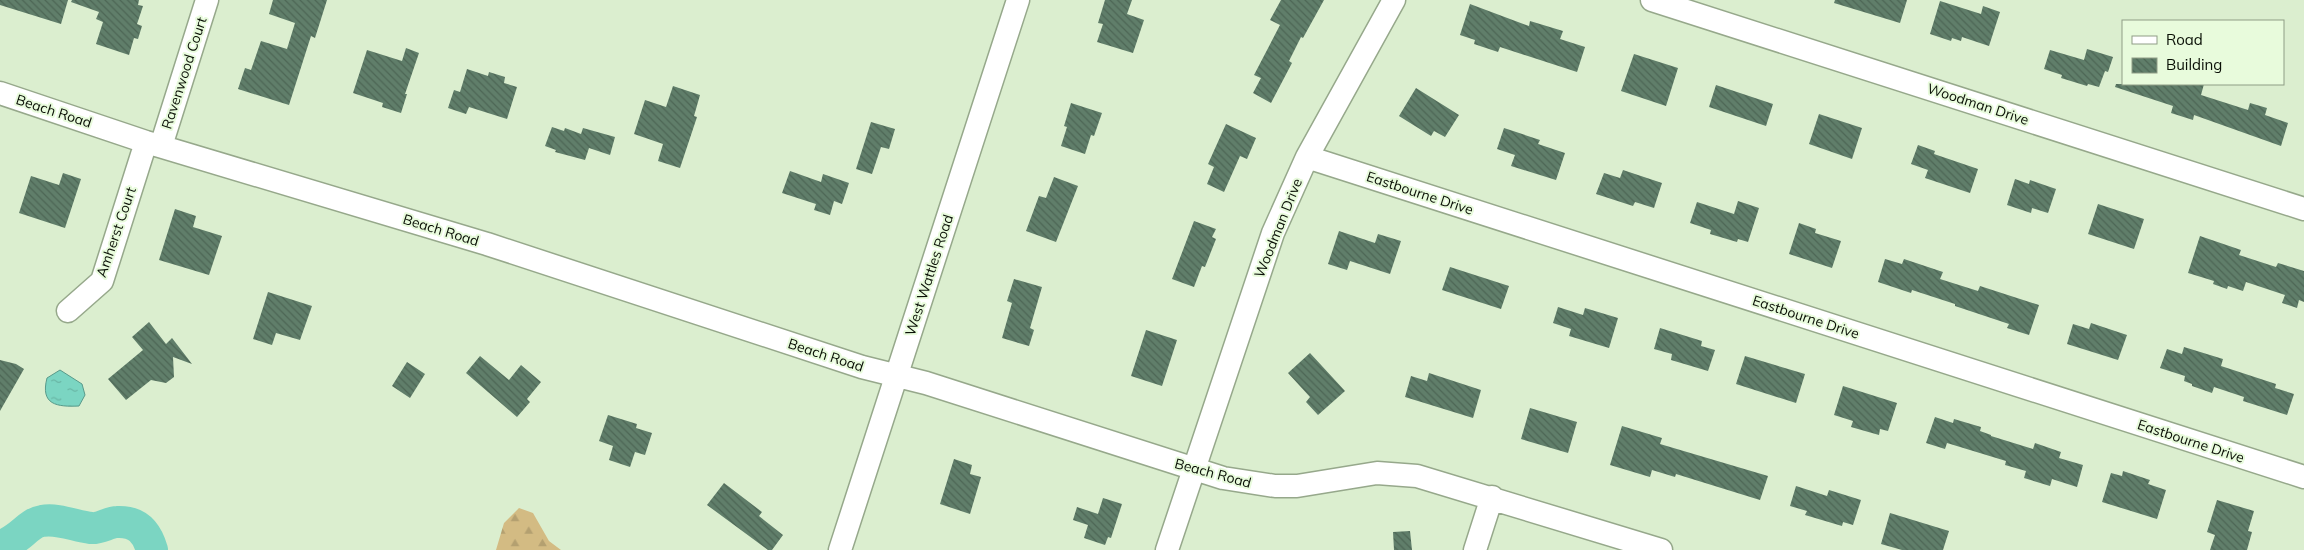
<svg xmlns="http://www.w3.org/2000/svg" width="2304" height="550" viewBox="0 0 2304 550" font-family="Mulish,sans-serif">
  <defs>
    <pattern id="forest-firs" width="22" height="20" patternUnits="userSpaceOnUse" patternTransform="scale(1.25)"><rect width="22" height="20" fill="#d3bb83"/><path d="M5 1l3.5 6h-7zM16 11l3.5 6h-7z" fill="#b4a070"/></pattern>
    <pattern id="water-ripples" width="26" height="14" patternUnits="userSpaceOnUse" patternTransform="scale(1.25)"><rect width="26" height="14" fill="#7bd5c2"/><path d="M2 4q2-2 4 0t4 0M15 11q2-2 4 0t4 0" fill="none" stroke="#69b6a5"/></pattern>
    <pattern id="building-back-hatch" width="6" height="6" patternUnits="userSpaceOnUse" patternTransform="scale(1.25)"><rect width="6" height="6" fill="#607e6a"/><path d="M-1 5l2 2M0 0l6 6M5-1l2 2" fill="none" stroke="#4d6655"/></pattern>
  </defs>
  <rect width="100%" height="100%" fill="#dbeecf"/>
  <path fill="url(#forest-firs)" d="M519,508L533,513L549,541L561,550H496L504,523Z"/>
  <path fill="url(#water-ripples)" stroke="#599a8a" d="M60,370L82,384L85,395L79,406C57,407 40,405 47,378Z"/>
  <g fill="none" stroke-linecap="round" stroke-linejoin="round">
    <path stroke="#7bd5c2" stroke-width="32" d="M0,546C19,541 28,523 42,521C58,518 75,526 91,528C100,529 109,522 117,522C138,521 147,533 152,550"/>
  </g>
  <path fill="url(#building-back-hatch)" d="M0,0H68L61,24L0,5Z
    M72,0H139L138,5L143,6L137,24L142,26L138,39L134,38L129,55L96,44L103,22L96,19L99,12L71,2Z
    M273,0H327L315,38L311,36L289,105L238,89L245,68L251,70L261,41L287,49L295,23L269,14Z
    M1105,0H1132L1127,14L1144,20L1133,53L1097,42L1103,24L1098,23Z
    M1281,0H1324L1303,38L1301,37L1289,61L1292,63L1271,103L1253,93L1261,78L1254,75L1280,25L1270,20Z
    M1835,0H1907L1900,23L1834,3Z
    M1940,1L1981,14L1983,6L2000,12L1989,46L1962,37L1961,41L1952,38L1951,41L1930,34Z
    M1470,4L1529,26L1530,21L1563,31L1560,39L1585,47L1577,72L1500,47L1498,52L1474,44L1475,40L1460,35Z
    M406,48L419,53L405,94H407L401,113L382,107L383,103L353,93L367,50L402,61Z
    M2087,49L2113,57L2108,72L2105,71L2099,87L2088,84L2087,86L2061,78L2062,75L2044,69L2050,50L2084,60Z
    M1634,54L1678,68L1666,106L1621,91Z
    M467,69L488,76L489,72L505,77L504,83L517,87L507,119L469,107L466,114L448,108L454,90L460,92Z
    M2116,84H2204L2201,95L2248,110L2250,103L2267,108L2265,115L2288,123L2281,146L2194,115L2193,120L2171,113L2173,106L2115,87Z
    M1716,85L1773,104L1766,126L1709,107Z
    M673,86L700,95L694,116L697,117L680,168L658,161L663,144L634,134L645,100L666,107Z
    M1416,88L1459,115L1445,137L1434,131L1431,136L1399,116Z
    M1071,103L1102,113L1094,136L1091,135L1085,154L1061,146L1067,127L1064,126Z
    M1819,114L1862,128L1852,159L1809,144Z
    M871,122L895,129L889,149L881,147L872,174L856,169Z
    M1226,124L1256,138L1247,159L1240,156L1224,192L1207,184L1214,167L1208,164Z
    M552,127L564,131L565,128L581,134L583,128L615,137L610,155L589,148L585,160L555,152L556,150L545,146Z
    M1504,128L1540,140L1538,144L1565,153L1556,180L1511,166L1515,155L1497,149Z
    M1918,145L1935,151L1934,154L1978,169L1970,193L1925,178L1928,170L1911,164Z
    M1623,170L1662,183L1654,208L1635,202L1633,206L1596,194L1604,173L1620,178Z
    M790,171L821,182L823,174L849,183L842,204L834,201L830,215L814,210L816,204L782,193Z
    M63,173L81,179L65,228L19,213L31,176L59,185Z
    M1054,177L1078,186L1056,242L1026,231L1039,196L1046,198Z
    M2015,179L2029,184L2030,180L2056,189L2048,213L2032,208L2031,213L2007,205Z
    M1738,201L1759,208L1748,242L1738,239L1737,242L1710,234L1711,230L1690,223L1697,202L1734,214Z
    M2098,204L2144,219L2134,249L2088,234Z
    M175,209L196,216L193,227L222,236L209,275L159,260Z
    M1194,221L1216,229L1212,237L1216,239L1205,267L1202,266L1194,287L1172,279Z
    M1799,223L1816,229L1815,233L1841,241L1832,268L1789,254Z
    M1339,231L1375,243L1378,234L1401,241L1390,274L1350,261L1347,270L1328,264Z
    M2200,236L2241,250L2239,255L2276,267L2278,263L2304,271V302L2299,300L2297,308L2282,303L2285,295L2246,282L2243,291L2228,286L2227,289L2213,284L2214,281L2188,273Z
    M1885,259L1902,264L1904,259L1943,272L1940,279L1978,291L1980,286L2039,305L2029,335L2007,328L2009,324L1955,306V304L1912,290L1911,293L1878,282Z
    M1450,267L1509,286L1501,309L1442,290Z
    M1014,279L1042,287L1030,328L1034,330L1029,346L1002,338L1012,303L1007,301Z
    M268,292L312,306L300,340L276,333L272,345L253,339Z
    M1558,307L1583,315L1585,308L1618,318L1609,348L1569,336L1571,329L1553,323Z
    M149,322L166,344L172,338L192,364L173,357L174,377L166,383L151,380L126,400L108,379L143,350L132,337Z
    M2091,323L2127,335L2118,360L2067,344L2073,324L2089,329Z
    M1660,328L1702,341L1701,346L1715,350L1708,371L1671,360L1672,354L1654,349Z
    M1146,330L1177,340L1162,386L1131,376Z
    M2184,347L2223,359L2221,366L2276,384L2275,388L2294,394L2287,415L2243,401L2244,397L2214,387L2212,393L2192,386V384L2184,381L2185,376L2160,368L2167,349L2182,354Z
    M1310,353L1345,391L1318,415L1306,402L1310,397L1288,373Z
    M480,356L509,380L521,365L541,382L527,399L530,402L517,417L466,373Z
    M1745,356L1805,374L1796,403L1736,384Z
    M0,360L16,364L24,369L0,411Z
    M407,362L425,374L410,398L392,386Z
    M1429,373L1481,390L1473,418L1405,397L1411,376L1427,381Z
    M1843,386L1897,403L1888,431L1880,429L1879,435L1851,427L1853,421L1834,415Z
    M1530,408L1577,422L1568,453L1521,439Z
    M608,415L637,424L636,428L652,433L645,455L635,452L630,467L609,460L613,446L599,441Z
    M1935,417L1953,423L1954,419L1981,427L1980,431L1991,435V436L2033,449L2035,443L2061,452L2059,458L2083,465L2077,487L2052,479L2050,486L2024,478L2026,471L2005,465L2006,461L1947,443L1945,449L1926,443Z
    M1622,426L1662,438L1660,444L1768,476L1760,500L1676,474L1675,477L1652,470L1650,477L1610,465Z
    M954,459L972,465L970,474L981,477L970,514L940,504Z
    M2123,471L2150,480L2148,484L2166,490L2157,519L2102,502L2111,473L2122,476Z
    M724,483L762,512L759,516L783,535L772,550H768L707,505Z
    M1796,486L1827,496L1829,490L1861,500L1853,525L1843,522L1842,526L1805,515L1807,511L1790,506Z
    M1103,498L1122,504L1111,538L1108,537L1105,545L1084,538L1088,525L1073,520L1077,507L1098,514Z
    M2217,500L2254,511L2248,531L2252,532L2247,550H2210L2215,535L2207,532Z
    M1890,513L1949,531L1943,550H1902L1881,544Z
    M1410,531L1412,550H1394L1393,532Z"/>
  <g fill="none" stroke-linecap="round" stroke-linejoin="round">
    <g stroke="#96a88b" stroke-width="25">
      <path id="minor" d="M1652,0L2304,209
        M0,93L146,142L487,244L862,367L926,383L1223,478L1275,486H1297L1377,473L1417,476L1661,550
        M161,146L207,0
        M1307,157L2304,477
        M68,311L102,281L146,142
        M840,550L1018,0
        M1167,550L1273,233L1307,157L1394,0
        M1475,550L1492,497"/>
    </g>
    <use href="#minor" stroke="#fff" stroke-width="22"/>
  </g>
  <g text-anchor="middle" stroke-width="4" stroke-linejoin="round" paint-order="stroke">
    <g font-size="14" fill="#0a1006" stroke="#e8fbdc">
      <text transform="translate(184 73) rotate(-72)" y="5">Ravenwood Court</text>
      <text transform="translate(1978 104) rotate(18)" y="5">Woodman Drive</text>
      <text transform="translate(54 111) rotate(18)" y="5">Beach Road</text>
      <text transform="translate(1420 193) rotate(18)" y="5">Eastbourne Drive</text>
      <text transform="translate(1278 228) rotate(-68)" y="5">Woodman Drive</text>
      <text transform="translate(441 230) rotate(17)" y="5">Beach Road</text>
      <text transform="translate(116 232) rotate(-71)" y="5">Amherst Court</text>
      <text transform="translate(929 275) rotate(-72)" y="5">West Wattles Road</text>
      <text transform="translate(1806 317) rotate(18)" y="5">Eastbourne Drive</text>
      <text transform="translate(826 355) rotate(18)" y="5">Beach Road</text>
      <text transform="translate(2191 441) rotate(18)" y="5">Eastbourne Drive</text>
      <text transform="translate(1213 473) rotate(15)" y="5">Beach Road</text>
    </g>
  </g>
  <rect x="2122" y="20" width="162" height="65" fill="#e8fbdc" stroke="#8f9d86"/>
  <rect x="2132" y="36" width="25" height="8" fill="#ffffff" stroke="#8f9d86"/>
  <text x="2166" y="45" font-size="15" fill="#0a1006">Road</text>
  <rect x="2132" y="58" width="25" height="15" fill="url(#building-back-hatch)" stroke="#8f9d86"/>
  <text x="2166" y="70" font-size="15" fill="#0a1006">Building</text>
</svg>
